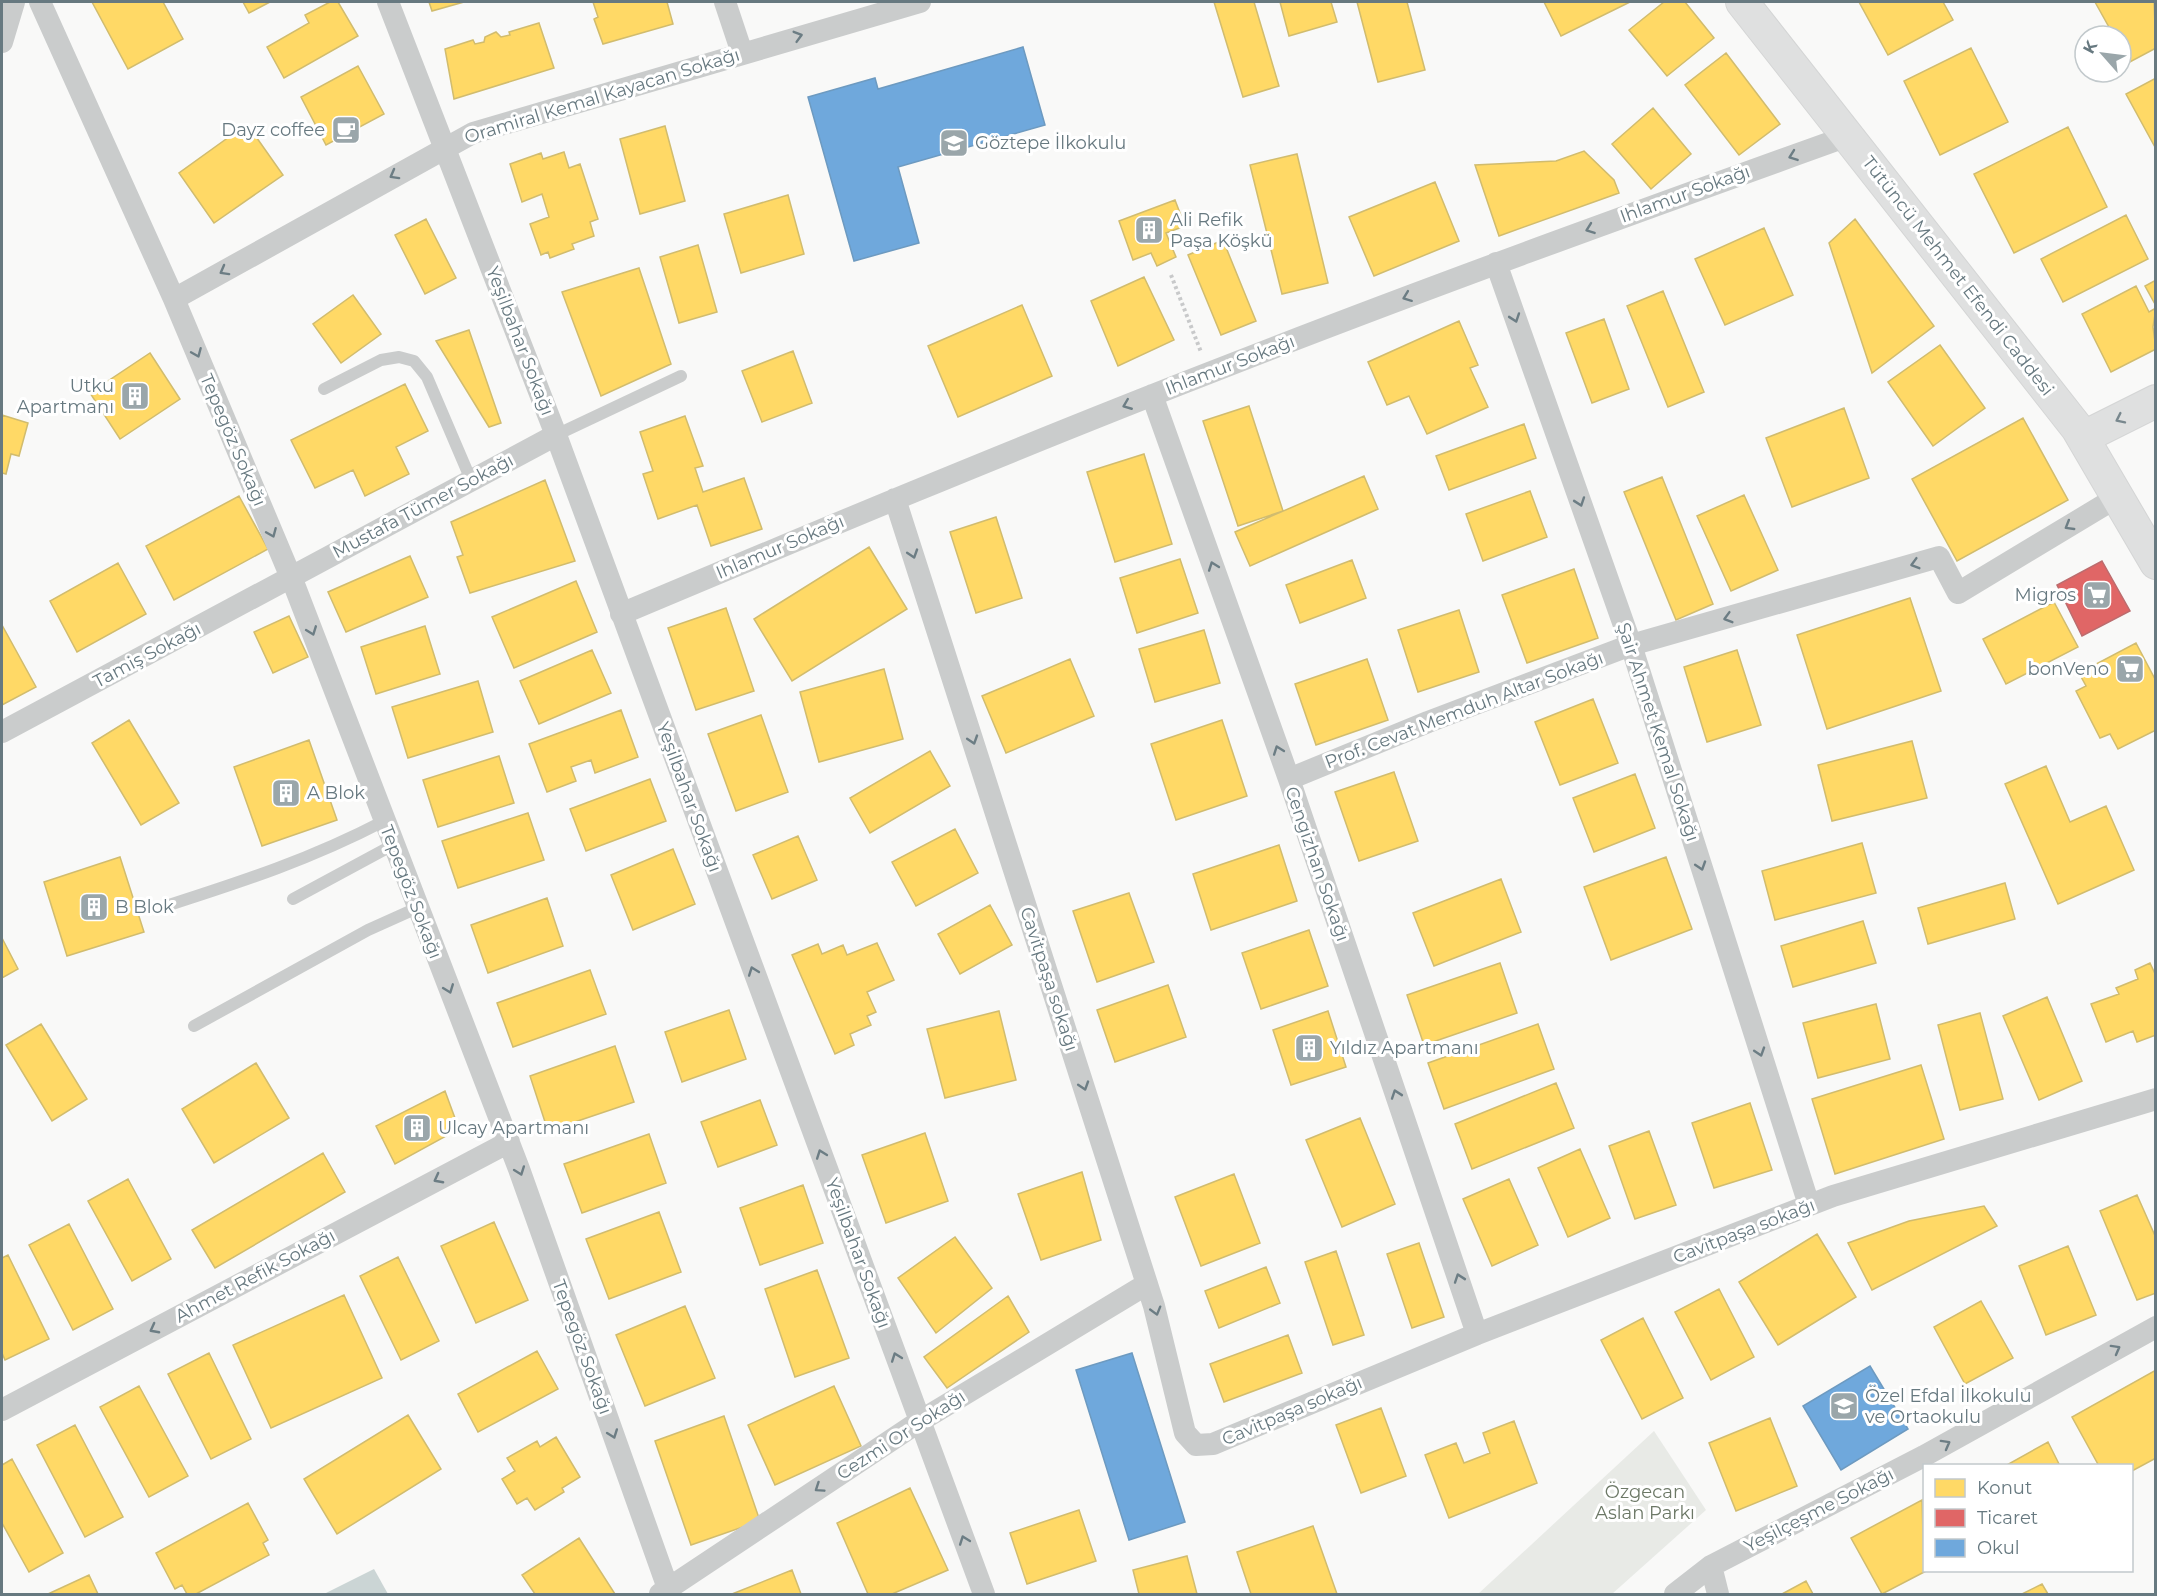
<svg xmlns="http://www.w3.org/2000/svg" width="2157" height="1596" viewBox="0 0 2157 1596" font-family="Montserrat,sans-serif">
  <rect width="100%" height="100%" fill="#f9f9f8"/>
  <path fill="#e8eae6" d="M1654,1431L1706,1510L1612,1594H1478Z"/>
  <path fill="#cbd5d5" d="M374,1569L388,1594H324Z"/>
  <path fill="#ffd966" stroke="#d1bc6e" stroke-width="1.5" d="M92,2H163L183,39L128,69Z
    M243,2H270L249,13Z
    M330,2H338L358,36L284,78L267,47L309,23L305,15Z
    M429,2H464L432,11Z
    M593,2H667L673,24L603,44L594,19L598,17Z
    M1214,2H1254L1279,86L1243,97Z
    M1280,2H1331L1337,22L1289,36Z
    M1357,2H1407L1425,70L1378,82Z
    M1544,2H1630L1561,36Z
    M1664,2H1685L1714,38L1667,76L1629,30Z
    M1859,2H1943L1953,20L1888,55Z
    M2095,2H2154L2156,48L2128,63L2121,49V36H2114Z
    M539,23L554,68L454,99L445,49L473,40L475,44L484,42L485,37L496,32L501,37L510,35L509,32Z
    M1971,48L2008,122L1940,155L1904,81Z
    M1726,53L1780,124L1739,155L1685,85Z
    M358,66L384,114L326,145L301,97Z
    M2156,78V149L2126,94Z
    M1653,108L1691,154L1651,189L1612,144Z
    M247,124L283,175L214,223L179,173Z
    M665,126L685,201L640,214L620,139Z
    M2068,127L2107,207L2014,253L1974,174Z
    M1584,151L1614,180L1619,193L1499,236L1475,165L1556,161Z
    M564,152L569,168L580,164L598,219L590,222L594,236L572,244L574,249L550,258L548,252L541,255L530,224L549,217L542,194L522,202L510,164L541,153L543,159Z
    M1297,154L1328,283L1282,294L1250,165Z
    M1435,182L1459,241L1374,276L1349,217Z
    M788,195L804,254L741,273L724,214Z
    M1175,200L1185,226L1166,233L1176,257L1157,266L1151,253L1133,260L1119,221Z
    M2126,215L2148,259L2063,302L2041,259Z
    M426,219L456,278L425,294L395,235Z
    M1855,219L1934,326L1872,373L1829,243Z
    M1764,228L1793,295L1725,325L1695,259Z
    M1223,240L1256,321L1221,335L1188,255Z
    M698,245L717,312L679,323L660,257Z
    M639,268L671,364L601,396L562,292Z
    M1144,277L1174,340L1118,366L1091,301Z
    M2156,280V306L2145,286Z
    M2136,286L2149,312L2156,308L2153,327L2156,349L2111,372L2082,314Z
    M1663,291L1704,392L1668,407L1627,306Z
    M353,295L381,334L341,363L313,324Z
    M1022,305L1052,376L958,417L928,346Z
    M1604,319L1629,389L1592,403L1566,333Z
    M1459,321L1478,365L1470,368L1488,407L1427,434L1409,396L1387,405L1368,362Z
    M469,330L501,423L489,427L436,341Z
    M1940,345L1985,408L1933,446L1888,382Z
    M793,351L812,403L762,422L742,371Z
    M150,353L180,399L120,439L90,393Z
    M405,384L428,431L396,447L409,474L365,496L353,470L315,488L291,440Z
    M1249,406L1283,511L1238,526L1203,421Z
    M1844,408L1869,478L1792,507L1766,438Z
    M2,415L28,423L19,456L11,454L6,474L2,473Z
    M685,416L703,466L695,468L703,492L744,478L762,529L711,546L697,505L658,519L643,474L653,471L640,432Z
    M2023,418L2068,500L1957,561L1912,479Z
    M1524,424L1536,458L1449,490L1436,456Z
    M1144,454L1172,544L1115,562L1087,472Z
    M1364,476L1378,509L1250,566L1235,532Z
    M1662,477L1713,604L1676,620L1624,492Z
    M545,480L575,561L470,593L457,557L463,555L451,522Z
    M1530,491L1547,537L1483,561L1466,514Z
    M1744,495L1778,570L1731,591L1697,516Z
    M239,496L268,549L174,600L146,546Z
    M996,517L1022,598L976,613L950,532Z
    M869,547L907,609L792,681L754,619Z
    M410,556L428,597L346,632L328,592Z
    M1180,559L1198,613L1137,633L1120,578Z
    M1352,560L1366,598L1300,623L1286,585Z
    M118,563L146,614L77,652L50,601Z
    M1574,569L1598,638L1527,663L1502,595Z
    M576,581L597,632L514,668L492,617Z
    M1910,598L1941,691L1827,729L1797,635Z
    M2054,602L2078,647L2006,684L1983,639Z
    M726,608L754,691L696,710L668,628Z
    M1459,610L1479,672L1418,692L1398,630Z
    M289,616L308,657L273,673L254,632Z
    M2,625L36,687L2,705Z
    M425,626L440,674L376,694L361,647Z
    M1204,630L1220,683L1155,702L1139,649Z
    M2136,643L2156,681V730L2118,749L2110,734L2100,738L2076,691L2086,686L2079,673Z
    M592,650L611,693L539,724L520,681Z
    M1737,650L1761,725L1707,742L1684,667Z
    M1070,659L1094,716L1006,753L982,696Z
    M1367,659L1388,720L1316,745L1295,684Z
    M884,669L903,739L819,762L800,692Z
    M478,681L493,732L408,758L392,707Z
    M1593,699L1618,763L1560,785L1535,722Z
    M621,710L638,757L595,773L591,760L571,767L576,781L547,792L529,744Z
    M761,715L788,792L736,811L708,734Z
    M129,720L179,803L141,825L92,743Z
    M1222,720L1247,796L1176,820L1151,744Z
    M309,740L337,820L262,846L234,767Z
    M1912,741L1927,798L1832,821L1818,765Z
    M930,751L950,786L870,833L850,798Z
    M499,756L514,803L438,827L423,780Z
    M2046,766L2070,822L2106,806L2134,870L2058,904L2005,784Z
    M1394,772L1418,841L1359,861L1335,792Z
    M1635,774L1655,828L1594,852L1573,798Z
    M650,779L666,821L586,851L570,809Z
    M528,813L544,860L458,888L442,841Z
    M955,829L978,873L916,906L892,862Z
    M798,836L817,880L772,899L753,855Z
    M1862,843L1876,893L1775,920L1762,871Z
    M1279,845L1297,901L1211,930L1193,874Z
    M673,849L695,904L633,930L611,875Z
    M120,857L144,932L67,956L44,882Z
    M1666,857L1692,929L1611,960L1584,887Z
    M1501,879L1521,932L1434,966L1413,913Z
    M2005,883L2015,919L1928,944L1918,908Z
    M1129,893L1154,962L1097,982L1073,911Z
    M547,898L563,946L488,973L471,925Z
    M990,905L1012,945L960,974L938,934Z
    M1863,921L1876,963L1793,987L1781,946Z
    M1309,930L1328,986L1261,1009L1242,953Z
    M2,938L18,969L2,978Z
    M877,943L894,980L867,992L876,1012L867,1016L871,1025L850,1034L854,1045L835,1054L792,955L818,944L822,954L843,945L847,955Z
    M1500,963L1517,1013L1424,1045L1407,995Z
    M2150,963L2156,976V1035L2137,1042L2133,1031L2106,1042L2091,1004L2119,994L2116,988L2138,979L2135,970Z
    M590,970L606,1014L513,1047L497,1003Z
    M1168,985L1186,1037L1115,1062L1097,1010Z
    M2047,997L2082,1081L2039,1100L2003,1016Z
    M1876,1004L1890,1059L1818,1078L1803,1023Z
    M729,1010L746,1059L682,1082L665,1032Z
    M999,1011L1016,1080L945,1098L927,1029Z
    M1328,1011L1346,1067L1291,1085L1273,1030Z
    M1980,1013L2003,1099L1960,1110L1938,1025Z
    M41,1024L87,1099L52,1121L6,1045Z
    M1538,1024L1554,1069L1444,1109L1428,1063Z
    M615,1046L634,1102L548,1131L530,1076Z
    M256,1063L289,1118L214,1163L182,1109Z
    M1921,1065L1944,1139L1835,1174L1812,1099Z
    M1556,1083L1574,1128L1472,1169L1455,1124Z
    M445,1091L459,1129L395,1164L376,1126Z
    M760,1100L777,1145L718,1167L701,1122Z
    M1750,1103L1772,1170L1714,1188L1692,1123Z
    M1360,1118L1395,1204L1342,1227L1306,1140Z
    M1649,1131L1676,1205L1635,1219L1609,1146Z
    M925,1133L948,1201L886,1223L862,1155Z
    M649,1134L666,1183L582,1213L564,1164Z
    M1580,1149L1610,1218L1568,1237L1538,1168Z
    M323,1153L345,1192L215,1268L192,1230Z
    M1082,1172L1101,1240L1041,1260L1018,1194Z
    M1234,1174L1260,1243L1201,1266L1175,1197Z
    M128,1179L171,1259L132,1281L88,1201Z
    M1509,1179L1538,1245L1492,1266L1463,1199Z
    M803,1185L823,1243L760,1265L740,1208Z
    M2137,1195L2156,1238V1293L2137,1300L2100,1211Z
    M1984,1206L1997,1226L1872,1290L1848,1243L1909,1221Z
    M659,1212L681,1272L609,1299L586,1239Z
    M494,1222L528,1300L476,1323L441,1246Z
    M69,1224L113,1309L73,1330L29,1245Z
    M1817,1234L1856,1297L1778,1345L1739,1282Z
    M955,1237L992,1288L936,1333L898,1278Z
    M1419,1243L1444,1317L1412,1328L1387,1254Z
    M2068,1246L2096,1315L2046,1335L2019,1266Z
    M1336,1251L1364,1335L1333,1345L1305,1262Z
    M8,1255L49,1339L5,1360L2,1353V1258Z
    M398,1257L439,1341L401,1360L360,1276Z
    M1266,1267L1280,1303L1219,1328L1205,1291Z
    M817,1270L849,1358L795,1377L765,1289Z
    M1719,1289L1754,1357L1711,1380L1675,1312Z
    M344,1295L382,1378L271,1428L233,1345Z
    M1008,1296L1029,1332L947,1388L924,1357Z
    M1981,1301L2013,1358L1965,1384L1934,1327Z
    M685,1306L715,1378L645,1406L616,1335Z
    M1643,1318L1683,1398L1642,1419L1601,1340Z
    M1288,1335L1302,1373L1224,1402L1210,1364Z
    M537,1351L558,1389L478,1432L458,1394Z
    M209,1353L251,1439L211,1459L168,1374Z
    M2156,1370V1458L2132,1471V1466H2099L2072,1417Z
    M139,1386L188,1476L149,1497L100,1407Z
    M834,1386L861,1446L775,1485L748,1425Z
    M1381,1408L1406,1476L1361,1493L1336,1425Z
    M408,1415L441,1469L337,1534L304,1479Z
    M724,1416L760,1521L691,1545L655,1441Z
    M1770,1418L1797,1486L1736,1511L1709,1443Z
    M1514,1421L1537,1483L1449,1518L1425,1455L1456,1443L1464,1463L1490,1453L1483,1433Z
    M75,1425L123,1517L85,1537L37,1445Z
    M556,1437L580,1477L562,1488L564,1492L535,1510L527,1498L517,1504L502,1479L515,1471L507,1458L537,1441L540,1447Z
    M2048,1442L2060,1466H2005Z
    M12,1459L63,1553L29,1572L2,1523V1465Z
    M910,1488L948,1570L892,1594H868L837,1523Z
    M1922,1500L1924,1570H1928L1882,1594L1851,1538Z
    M248,1503L268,1540L263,1543L269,1555L196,1594H187L182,1585L175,1589L156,1553Z
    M1079,1510L1096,1561L1027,1584L1010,1533Z
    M1313,1526L1337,1594H1251L1237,1552Z
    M579,1538L615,1594H535L522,1575Z
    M1187,1556L1197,1594H1139L1133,1570Z
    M792,1570L801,1594H732Z
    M89,1575L98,1594H48Z
    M1806,1581L1813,1594H1782Z
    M2042,1584L2048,1594H2022Z"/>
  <path fill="#e06666" stroke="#bc6c6e" stroke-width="1.5" d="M2102,561L2130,611L2082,636L2057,585Z"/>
  <path fill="#6fa8dc" stroke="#6d9ac0" stroke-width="1.5" d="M1023,47L1045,125L898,167L919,243L854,261L808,97L875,78L878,89Z
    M1132,1353L1185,1522L1129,1540L1076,1370Z
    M1870,1366L1908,1429L1841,1470L1803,1406Z"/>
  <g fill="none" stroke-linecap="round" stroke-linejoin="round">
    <g stroke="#d4d5d5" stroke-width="34">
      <path id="secondary" d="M1742,2L2077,428L2156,563
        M2084,437L2156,401"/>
    </g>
    <path stroke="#c8c9ca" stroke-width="4" stroke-dasharray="3 3" stroke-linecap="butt" d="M1171,275L1201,352"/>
    <path stroke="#cacccc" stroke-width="12" d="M324,389L381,360L399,357L414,361L427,377L471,480
      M556,435L681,376
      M293,899L393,845
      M166,906C244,881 311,859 384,821
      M194,1026L368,930L417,908"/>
    <path stroke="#cacccc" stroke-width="22" d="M40,2L174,299L295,587L519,1169L670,1594
      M388,2L556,435L984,1594
      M725,2L742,53
      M2,42L14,2
      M1496,263L1631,645L1809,1205
      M174,299L473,133L920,2
      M1152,395L1289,779L1477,1334
      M895,499L1154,1306L1185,1433L1196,1445L1213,1444L1477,1334L1833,1196L2156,1099
      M621,614C816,532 1011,450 1209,373C1420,290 1634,213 1848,136
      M2,732L556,435
      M1289,779L1428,722L1631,645L1939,557L1958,593L2119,496
      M2,1410L509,1142
      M1711,1566L1718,1594
      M660,1594L920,1421L1147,1284
      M1675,1594L1711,1566L1924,1456L2156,1327"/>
    <use href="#secondary" stroke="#dfe0e0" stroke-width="32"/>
  </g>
  <defs><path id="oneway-chevron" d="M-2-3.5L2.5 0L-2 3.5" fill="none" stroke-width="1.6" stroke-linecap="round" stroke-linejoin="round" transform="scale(1.5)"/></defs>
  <g stroke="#6c7d84">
    <use href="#oneway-chevron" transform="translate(798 36) rotate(-16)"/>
    <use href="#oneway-chevron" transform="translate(1793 156) rotate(160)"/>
    <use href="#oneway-chevron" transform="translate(394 175) rotate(151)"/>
    <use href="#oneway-chevron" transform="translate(1590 229) rotate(160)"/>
    <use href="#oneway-chevron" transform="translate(224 271) rotate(151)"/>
    <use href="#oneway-chevron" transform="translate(1407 297) rotate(159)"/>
    <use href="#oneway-chevron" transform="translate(1515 318) rotate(71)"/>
    <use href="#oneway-chevron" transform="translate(197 353) rotate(67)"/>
    <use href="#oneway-chevron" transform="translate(1127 405) rotate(158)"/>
    <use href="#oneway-chevron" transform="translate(1580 502) rotate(71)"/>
    <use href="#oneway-chevron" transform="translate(2069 526) rotate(149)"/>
    <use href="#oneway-chevron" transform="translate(272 533) rotate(67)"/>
    <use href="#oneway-chevron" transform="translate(913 554) rotate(72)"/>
    <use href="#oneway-chevron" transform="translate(1915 564) rotate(164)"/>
    <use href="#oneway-chevron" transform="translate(1213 566) rotate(-110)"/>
    <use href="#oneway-chevron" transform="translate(1728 618) rotate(164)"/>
    <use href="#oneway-chevron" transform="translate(312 631) rotate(69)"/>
    <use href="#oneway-chevron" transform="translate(973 740) rotate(72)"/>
    <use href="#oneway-chevron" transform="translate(1278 750) rotate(-110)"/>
    <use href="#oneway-chevron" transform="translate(1701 866) rotate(72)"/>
    <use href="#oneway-chevron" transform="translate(753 971) rotate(-110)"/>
    <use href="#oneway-chevron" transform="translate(449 989) rotate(69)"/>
    <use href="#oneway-chevron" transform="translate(1760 1052) rotate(72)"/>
    <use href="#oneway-chevron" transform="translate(1084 1086) rotate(72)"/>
    <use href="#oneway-chevron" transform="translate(1396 1094) rotate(-109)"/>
    <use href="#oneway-chevron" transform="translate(821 1154) rotate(-110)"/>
    <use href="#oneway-chevron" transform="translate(520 1171) rotate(70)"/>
    <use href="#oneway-chevron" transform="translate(438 1179) rotate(152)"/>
    <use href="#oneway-chevron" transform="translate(1459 1278) rotate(-109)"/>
    <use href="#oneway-chevron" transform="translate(1156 1311) rotate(74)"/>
    <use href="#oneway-chevron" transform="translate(154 1329) rotate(152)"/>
    <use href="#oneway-chevron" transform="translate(2116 1349) rotate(-29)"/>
    <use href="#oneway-chevron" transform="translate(896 1357) rotate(-110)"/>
    <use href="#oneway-chevron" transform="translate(613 1434) rotate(70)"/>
    <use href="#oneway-chevron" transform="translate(1946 1444) rotate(-29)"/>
    <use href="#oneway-chevron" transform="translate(819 1488) rotate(146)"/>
    <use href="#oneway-chevron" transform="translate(964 1540) rotate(-110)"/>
  </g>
  <use stroke="#79888e" href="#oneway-chevron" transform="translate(2120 419) rotate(154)"/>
  <defs>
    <g id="cafe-square" transform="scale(1.5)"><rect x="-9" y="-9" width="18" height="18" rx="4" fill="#9aa6aa" stroke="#fff"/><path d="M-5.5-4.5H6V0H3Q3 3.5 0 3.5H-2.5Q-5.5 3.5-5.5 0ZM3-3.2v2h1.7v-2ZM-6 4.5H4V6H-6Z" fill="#fff"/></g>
    <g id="school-square" transform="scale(1.5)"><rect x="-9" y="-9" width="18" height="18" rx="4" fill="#9aa6aa" stroke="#fff"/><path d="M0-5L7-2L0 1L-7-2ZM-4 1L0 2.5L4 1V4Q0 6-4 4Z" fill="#fff"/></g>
    <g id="building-square" transform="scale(1.5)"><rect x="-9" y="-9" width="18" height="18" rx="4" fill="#9aa6aa" stroke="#fff"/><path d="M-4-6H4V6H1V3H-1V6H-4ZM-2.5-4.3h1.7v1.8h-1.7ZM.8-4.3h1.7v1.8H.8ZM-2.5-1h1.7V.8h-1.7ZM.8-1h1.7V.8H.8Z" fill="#fff"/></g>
    <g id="supermarket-square" transform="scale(1.5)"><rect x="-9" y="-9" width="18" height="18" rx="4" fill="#9aa6aa" stroke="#fff"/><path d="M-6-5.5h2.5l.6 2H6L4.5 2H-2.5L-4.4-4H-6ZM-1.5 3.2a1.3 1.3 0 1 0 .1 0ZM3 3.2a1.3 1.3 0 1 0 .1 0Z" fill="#fff"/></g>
  </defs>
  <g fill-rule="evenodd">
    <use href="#cafe-square" x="346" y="130"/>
    <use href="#school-square" x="954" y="143"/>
    <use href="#building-square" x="1149" y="230"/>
    <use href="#building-square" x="135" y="396"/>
    <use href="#supermarket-square" x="2097" y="595"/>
    <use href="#supermarket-square" x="2130" y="669"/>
    <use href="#building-square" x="286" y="793"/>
    <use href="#building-square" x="94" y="907"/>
    <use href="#building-square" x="1309" y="1048"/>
    <use href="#building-square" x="417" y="1128"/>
    <use href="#school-square" x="1844" y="1406"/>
  </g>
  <g text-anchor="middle" stroke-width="6" stroke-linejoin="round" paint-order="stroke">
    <g font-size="18" fill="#677980" stroke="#fff">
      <text transform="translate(602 96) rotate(-17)" y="6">Oramiral Kemal Kayacan Sokağı</text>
      <text transform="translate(1685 194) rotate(-20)" y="6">Ihlamur Sokağı</text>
      <text transform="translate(1958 276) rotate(52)" y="6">Tütüncü Mehmet Efendi Caddesi</text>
      <text transform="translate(520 341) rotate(69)" y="6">Yeşilbahar Sokağı</text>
      <text transform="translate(1230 365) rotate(-21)" y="6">Ihlamur Sokağı</text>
      <text transform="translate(233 440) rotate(67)" y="6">Tepegöz Sokağı</text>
      <text transform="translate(423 506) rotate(-28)" y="6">Mustafa Tümer Sokağı</text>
      <text transform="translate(780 547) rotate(-23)" y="6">Ihlamur Sokağı</text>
      <text transform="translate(147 655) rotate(-28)" y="6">Tamiş Sokağı</text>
      <text transform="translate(1464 710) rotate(-21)" y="6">Prof. Cevat Memduh Altar Sokağı</text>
      <text transform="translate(1658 732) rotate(72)" y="6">Şair Ahmet Kemal Sokağı</text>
      <text transform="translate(689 797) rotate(70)" y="6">Yeşilbahar Sokağı</text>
      <text transform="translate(1317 864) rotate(71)" y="6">Cengizhan Sokağı</text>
      <text transform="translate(411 892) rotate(69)" y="6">Tepegöz Sokağı</text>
      <text transform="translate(1049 979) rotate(72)" y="6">Cavitpaşa sokağı</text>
      <text transform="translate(1744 1231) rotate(-21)" y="6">Cavitpaşa sokağı</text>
      <text transform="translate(858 1253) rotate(70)" y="6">Yeşilbahar Sokağı</text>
      <text transform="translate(255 1276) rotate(-28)" y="6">Ahmet Refik Sokağı</text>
      <text transform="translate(582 1347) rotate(70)" y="6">Tepegöz Sokağı</text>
      <text transform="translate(1292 1411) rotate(-23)" y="6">Cavitpaşa sokağı</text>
      <text transform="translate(901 1435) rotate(-33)" y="6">Cezmi Or Sokağı</text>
      <text transform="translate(1819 1510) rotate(-27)" y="6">Yeşilçeşme Sokağı</text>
    </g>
    <g font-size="18" fill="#677980" stroke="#fff" text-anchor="start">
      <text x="325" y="136" text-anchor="end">Dayz coffee</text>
      <text x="975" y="149">Göztepe İlkokulu</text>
      <text x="1170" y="226">Ali Refik<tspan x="1170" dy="21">Paşa Köşkü</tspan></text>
      <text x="114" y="392" text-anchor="end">Utku<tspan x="114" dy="21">Apartmanı</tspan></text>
      <text x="2076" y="601" text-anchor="end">Migros</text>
      <text x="2109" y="675" text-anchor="end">bonVeno</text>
      <text x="307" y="799">A Blok</text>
      <text x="115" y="913">B Blok</text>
      <text x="1330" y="1054">Yıldız Apartmanı</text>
      <text x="438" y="1134">Ulcay Apartmanı</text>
      <text x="1865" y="1402">Özel Efdal İlkokulu<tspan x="1865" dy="21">ve Ortaokulu</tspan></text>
    </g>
    <g font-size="18" fill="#6c7866" stroke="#fff">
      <text x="1645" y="1498">Özgecan<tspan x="1645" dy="21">Aslan Parkı</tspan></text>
    </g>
  </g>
  <rect width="2157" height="1596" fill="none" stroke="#677980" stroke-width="6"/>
  <rect x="1923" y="1464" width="210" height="108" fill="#ffffff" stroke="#c2c9cc" stroke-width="1.5"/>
  <rect x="1935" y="1479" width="30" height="18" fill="#ffd966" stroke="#c2c9cc" stroke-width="1.5"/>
  <text x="1977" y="1494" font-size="18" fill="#677980">Konut</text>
  <rect x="1935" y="1509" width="30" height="18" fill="#e06666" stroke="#c2c9cc" stroke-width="1.5"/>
  <text x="1977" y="1524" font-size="18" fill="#677980">Ticaret</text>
  <rect x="1935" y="1539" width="30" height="18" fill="#6fa8dc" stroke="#c2c9cc" stroke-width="1.5"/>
  <text x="1977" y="1554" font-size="18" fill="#677980">Okul</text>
  <g transform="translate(2103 54) rotate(298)"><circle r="28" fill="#ffffff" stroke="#c2c9cc" stroke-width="1.5"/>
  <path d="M0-4.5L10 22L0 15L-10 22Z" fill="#9aa6aa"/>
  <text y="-9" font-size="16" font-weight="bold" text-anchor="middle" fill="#677980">K</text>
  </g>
</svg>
